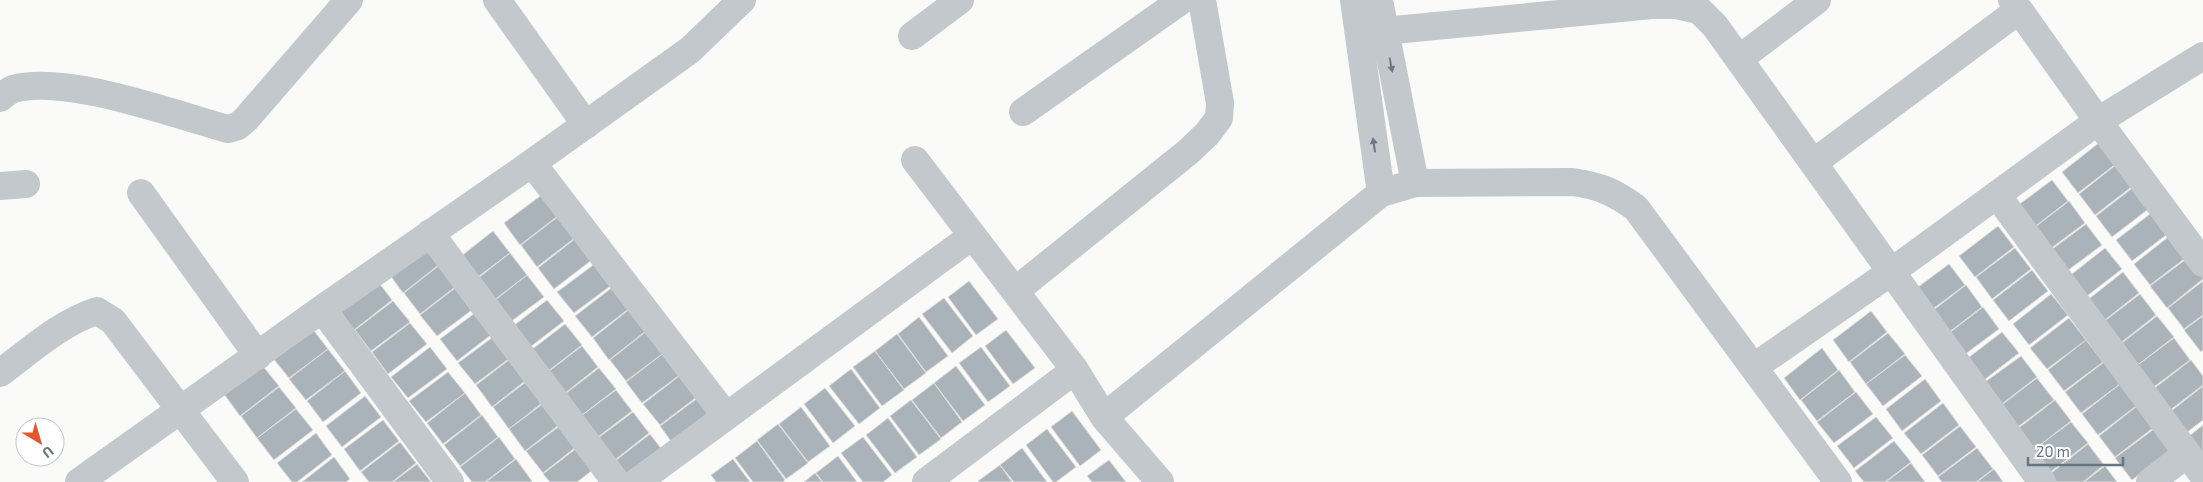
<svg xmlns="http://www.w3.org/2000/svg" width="2203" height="482" viewBox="0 0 2203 482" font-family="'Exo 2',sans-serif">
  <rect width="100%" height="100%" fill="#fafaf8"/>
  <path fill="#aab3b9" stroke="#dcdcda" d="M2100,142L2117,163L2078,193L2062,172Z
    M2117,164L2134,185L2095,215L2079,194Z
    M2052,180L2068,201L2029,231L2013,209Z
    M2135,186L2151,207L2112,237L2096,216Z
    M543,194L559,215L520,245L504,223Z
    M2069,201L2085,223L2046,252L2030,231Z
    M2154,211L2170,232L2132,261L2116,240Z
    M559,216L576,237L537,267L521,245Z
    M2086,224L2102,245L2063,274L2047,253Z
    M1998,226L2014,247L1975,277L1959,256Z
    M493,231L510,253L471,282L455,261Z
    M2172,234L2188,256L2150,285L2134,264Z
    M576,238L593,259L554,289L538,268Z
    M425,241L441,263L403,293L387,271Z
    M2015,248L2031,269L1992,299L1976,277Z
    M2105,248L2122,269L2083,299L2067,278Z
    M510,253L527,275L489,304L472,283Z
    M2189,257L2203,274V279L2167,308L2150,286Z
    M442,263L459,284L420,314L404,293Z
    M596,263L613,284L574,313L557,292Z
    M1949,264L1965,285L1926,314L1910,293Z
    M2032,270L2048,291L2009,321L1993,300Z
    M2123,272L2139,293L2101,323L2085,302Z
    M527,275L544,297L505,326L489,305Z
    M376,279L392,300L354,330L338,308Z
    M969,281L998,319L976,335L948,297Z
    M2203,281V315L2184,329L2168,308Z
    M459,285L476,307L437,336L420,315Z
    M1966,285L1982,307L1944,336L1927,315Z
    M614,286L631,307L592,337L575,316Z
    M2051,294L2068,315L2029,345L2013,324Z
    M2140,294L2156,315L2118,345L2102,323Z
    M944,298L973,336L952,353L922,314Z
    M547,300L564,321L525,351L508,330Z
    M393,301L410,322L371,351L355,330Z
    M1983,307L1999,329L1960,358L1944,337Z
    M631,308L647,330L609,360L593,338Z
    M479,310L496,331L457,361L440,339Z
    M1871,311L1887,332L1849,362L1833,340Z
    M2157,316L2174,337L2135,367L2118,346Z
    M2203,316V350L2201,352L2184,330Z
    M919,317L948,356L926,372L898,334Z
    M2069,318L2086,340L2047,369L2030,348Z
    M410,323L427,344L388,374L372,352Z
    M565,324L582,345L543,375L526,354Z
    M311,327L328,349L289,378L272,357Z
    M648,330L665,352L626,381L610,360Z
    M1006,330L1035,368L1013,384L985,346Z
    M2002,332L2019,353L1980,383L1964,361Z
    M1888,333L1905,354L1866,384L1850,362Z
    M497,334L514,355L475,384L458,363Z
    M897,334L926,373L904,389L875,351Z
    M2174,338L2190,360L2151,389L2135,367Z
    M2086,340L2103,362L2064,391L2048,370Z
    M582,346L598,367L560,397L544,375Z
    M430,347L447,369L408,398L391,377Z
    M981,347L1010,386L988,402L959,363Z
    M1822,348L1838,370L1800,400L1784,378Z
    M328,349L345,371L306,400L289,379Z
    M875,351L904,390L882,406L853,367Z
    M665,352L681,374L642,403L626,382Z
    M1905,355L1922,376L1883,406L1866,384Z
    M514,356L530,377L492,407L476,385Z
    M2021,356L2037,377L1998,407L1981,385Z
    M2191,360L2203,376V385L2169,411L2152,390Z
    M2104,362L2120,384L2081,413L2065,392Z
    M262,365L279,386L240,416L224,394Z
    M956,366L985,405L963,421L934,383Z
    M599,368L616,389L577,419L561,397Z
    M851,369L880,408L859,424L829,386Z
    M1839,370L1855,392L1817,421L1801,400Z
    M345,371L361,393L323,422L307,401Z
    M448,372L465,393L426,422L409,401Z
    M682,374L698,396L660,425L643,404Z
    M531,378L547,399L509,429L493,407Z
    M2037,378L2054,400L2015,429L1999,407Z
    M1925,379L1941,401L1902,431L1886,409Z
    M934,383L962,422L941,438L912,400Z
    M2120,384L2136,406L2098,435L2082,414Z
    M2203,386V420L2186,433L2170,412Z
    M279,387L296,408L257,438L241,416Z
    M825,388L855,426L833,443L804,404Z
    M616,390L632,411L594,440L577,419Z
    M1856,392L1873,414L1834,443L1817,422Z
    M465,393L481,415L443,444L427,423Z
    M365,396L381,417L342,447L326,426Z
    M699,397L715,418L676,448L660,426Z
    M548,400L564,421L525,451L509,429Z
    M911,400L941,439L919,455L890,416Z
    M2055,400L2071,421L2032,451L2016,430Z
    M1943,403L1959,425L1921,454L1904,433Z
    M2137,406L2153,428L2115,457L2099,436Z
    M801,407L830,446L808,462L779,424Z
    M296,409L313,430L274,460L257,438Z
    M1072,411L1101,450L1080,466L1051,427Z
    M633,412L649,433L611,463L594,441Z
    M482,415L498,437L460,466L444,445Z
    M1876,417L1893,438L1854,468L1837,446Z
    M888,418L917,457L895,473L866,435Z
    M383,420L399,441L360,471L344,449Z
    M565,422L581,443L543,473L526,451Z
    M2071,422L2088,443L2049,473L2032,451Z
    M778,424L808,463L786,479L757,440Z
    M2203,425V456L2188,437Z
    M1960,426L1976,447L1938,476L1922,455Z
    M1047,429L1076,467L1056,482H1053L1026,445Z
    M2154,429L2170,450L2132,480L2115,458Z
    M316,433L332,455L297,482H292L277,463Z
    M650,434L666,455L632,482L611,464Z
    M499,437L515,459L485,482H472L460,467Z
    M863,437L892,475L883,482H863L841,453Z
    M757,441L785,480L783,482H753L735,458Z
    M1894,441L1911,462L1885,482H1864L1855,471Z
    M400,442L416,463L392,482H369L361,472Z
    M582,444L598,466L577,482H550L543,474Z
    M2088,444L2104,465L2083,482H2056L2050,474Z
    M1022,448L1047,482H1014L1000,465Z
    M1977,448L1993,469L1976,482H1942L1938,477Z
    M838,456L857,482H823L816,473Z
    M334,457L350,479L346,482H302Z
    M516,459L532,481L530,482H486Z
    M733,459L750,482H716L711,475Z
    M1109,460L1126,482H1092L1087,476Z
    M1911,463L1925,482H1886Z
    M417,464L431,482H393Z
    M1000,465L1012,482H979L978,481Z
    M2105,466L2117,482H2084Z
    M1994,469L2003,482H1977Z
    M815,473L822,482H804Z"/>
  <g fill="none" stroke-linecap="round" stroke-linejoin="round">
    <path stroke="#c3c8cc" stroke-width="28" d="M497,0L586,125
      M1354,0L1381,193
      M1379,0L1415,183
      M2012,0L2098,121L2203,263
      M1384,31L1652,5H1676L1699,10L1715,26L2042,482
      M912,36L960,0
      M1739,59L1817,0
      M0,98C4,95 8,91 13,89C66,74 173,114 228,129L238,126L246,119L349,0
      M1023,112L1182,0
      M915,160L1075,370L1104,417L1160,482
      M532,163L690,50L742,0
      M1813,163L2019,10
      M0,186L26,184
      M141,193L258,356
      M1997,195L2203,475
      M430,233L616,482
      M1015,291L1188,152L1207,134L1219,118L1220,103L1202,0
      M322,309L450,482
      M1754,367L1891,272L2098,121L2203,56
      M0,373C31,350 60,323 97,311L113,321L235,482
      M1104,417L1381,193L1415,183L1573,182C1600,186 1614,192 1636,208L1838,482
      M79,482L322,309L532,163L726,416
      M637,482L972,236
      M926,482L1075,370
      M2150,482L2187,454"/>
  </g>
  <defs><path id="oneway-solid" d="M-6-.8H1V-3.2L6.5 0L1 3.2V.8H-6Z" transform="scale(1.25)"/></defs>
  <g fill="#6a7a87">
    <use href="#oneway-solid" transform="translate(1391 65) rotate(79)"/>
    <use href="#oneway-solid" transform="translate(1374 145) rotate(-98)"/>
  </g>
  <g transform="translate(40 442) rotate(142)"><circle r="24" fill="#ffffff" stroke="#c1c8cd"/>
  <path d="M0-4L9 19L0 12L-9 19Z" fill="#e4572e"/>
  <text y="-8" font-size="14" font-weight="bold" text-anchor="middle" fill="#657683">U</text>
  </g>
  <path d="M2028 457v8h95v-8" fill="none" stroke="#657683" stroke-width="2.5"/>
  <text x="2036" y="457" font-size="15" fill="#657683" stroke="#ffffff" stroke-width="4" paint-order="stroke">20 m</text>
</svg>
